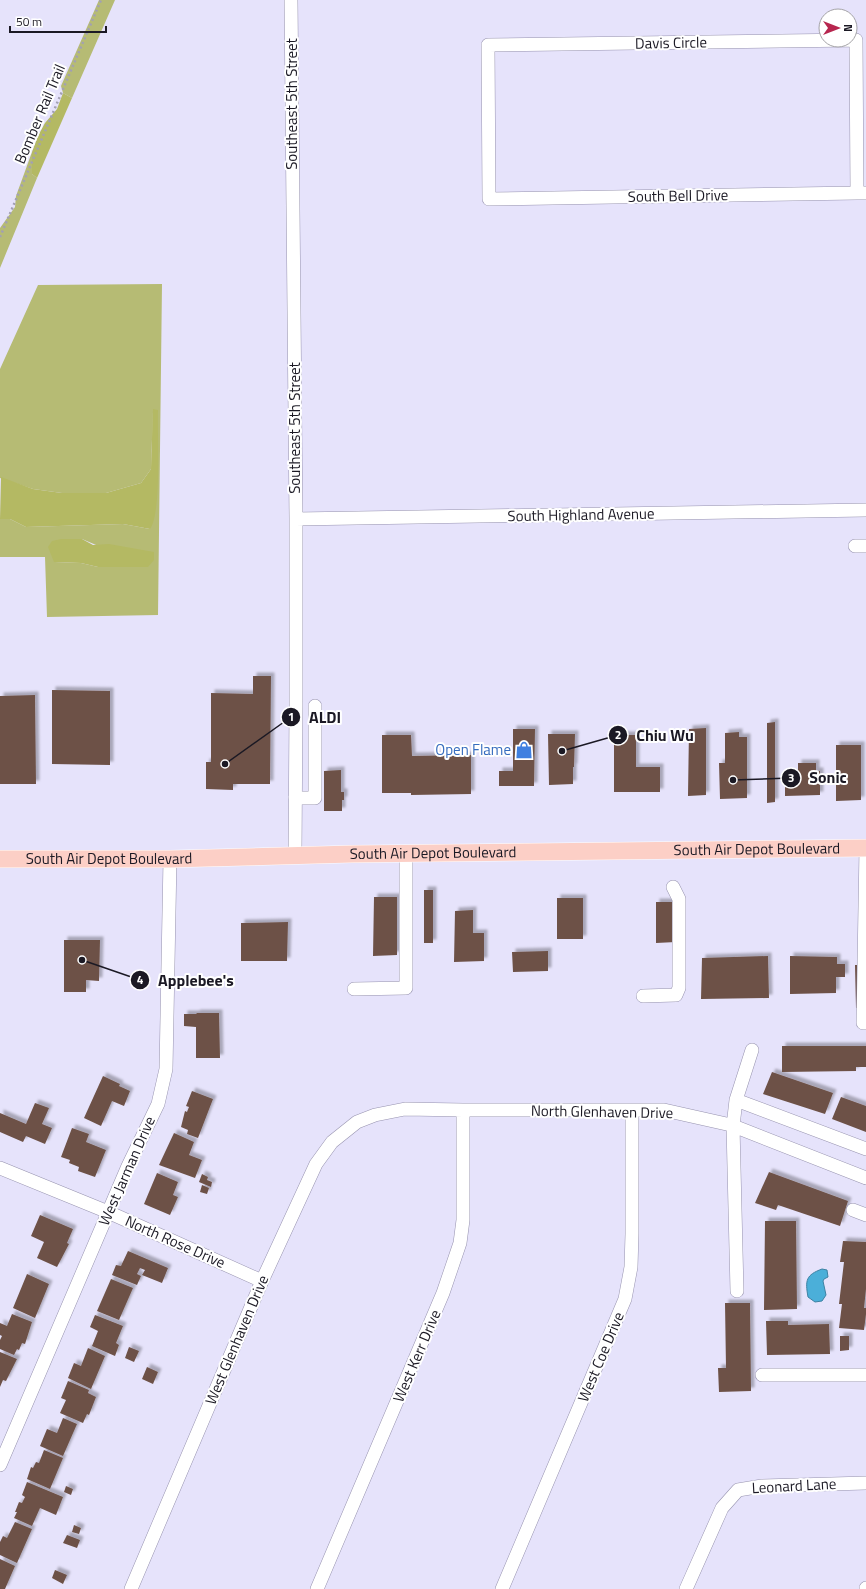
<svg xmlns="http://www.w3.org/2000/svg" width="866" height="1589" viewBox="0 0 866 1589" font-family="'Titillium Web',sans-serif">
  <defs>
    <filter id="shadow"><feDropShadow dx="3.5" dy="-3.5" stdDeviation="1" flood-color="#0004"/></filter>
  </defs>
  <rect width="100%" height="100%" fill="#e6e3fb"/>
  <path fill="#b6bb74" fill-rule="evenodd" d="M99,0H115L72,98L63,93L61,86Z
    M32,152V174L37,178L0,268V228L15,207L16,196Z
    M162,284L158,615L47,617L45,557H0V519H10L26,527L123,524L150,529L153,410L151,469L141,483L106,493H62L33,489L0,478V369L38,285ZM82,539L148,567H98L81,563L55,562Z"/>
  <path fill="#b4b963" d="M63,93L72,98L37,178L32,174V152L38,136L45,123L57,109Z
    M153,409L158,410C157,433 162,513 150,529L123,524L26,527L10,519H0L1,477L33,489L62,493H106L141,483L151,469Z
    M61,539H82L93,545L109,544L154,552V560L148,567H98L81,563L54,562L48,547L52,541Z"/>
  <path fill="#4bafd9" stroke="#3d82a3" d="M822,1269L827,1270L828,1277L824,1279L823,1281L826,1295L822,1301L815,1302L808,1297C805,1280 806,1275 822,1269Z"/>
  <path fill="#6d5146" filter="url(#shadow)" d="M253,676H271L270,784H233V790L206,789V762H211V693L253,694Z
    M52,690L110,691V765L52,764Z
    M35,695L36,784H0V696Z
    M775,722V802L767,803V723Z
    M706,728V795L688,796L689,729Z
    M513,729H535L534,786H499V771H513Z
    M739,732V737H747V798L720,799L719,763H725V733Z
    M548,734H575L574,767H573V784L549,785Z
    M382,735H411L412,756L471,755V794L411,795V793H382Z
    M614,735H636V767H660V792H614Z
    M836,745H861V800L836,801Z
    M798,763H816V771H820V795L785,796V774H798Z
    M341,770V792H344V800H342V811H324V771Z
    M424,890H433V943H424Z
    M374,897H397V955L373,956Z
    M557,898H583V939H557Z
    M656,902H676V942L656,943Z
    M473,910V933H484V961L454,962L455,911Z
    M288,922L287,961H241V923Z
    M64,940H100L99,981L86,980V992H64Z
    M548,951V971L513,972L512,952Z
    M768,956L769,998L701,999L702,958Z
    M790,956L837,957V964H845V977H836V993L790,994Z
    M855,965H866V1008H856Z
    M196,1013H219L220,1058H196V1027L184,1026V1014H197Z
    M782,1046H866V1067H856V1071L782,1072Z
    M772,1072L833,1093L825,1114L763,1094Z
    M103,1076L120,1084L119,1086L130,1091L124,1106L112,1101L101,1126L84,1118Z
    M192,1091L213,1099L198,1138L187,1134L188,1130L181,1127L185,1111L187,1112L189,1107L186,1106Z
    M841,1097L866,1106V1132L832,1119Z
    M35,1103L49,1108L42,1124L52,1128L45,1144L26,1136L23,1142L0,1132V1113L26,1124Z
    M72,1128L89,1134L86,1142L106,1150L95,1177L78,1171L79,1167L69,1163L70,1160L61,1157Z
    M174,1133L194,1142L189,1155L202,1160L195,1178L159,1165Z
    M769,1172L848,1201L840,1226L778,1205L776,1210L755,1203Z
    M157,1173L178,1182L173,1195L178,1197L170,1215L144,1204Z
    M202,1174L208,1177L207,1180L212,1182L211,1187L199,1182Z
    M202,1185L209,1188L207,1194L200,1192Z
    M40,1215L73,1229L67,1243L69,1244L57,1267L37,1258L44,1242L31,1236Z
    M765,1221H796L797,1309L764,1310Z
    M843,1241L866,1242V1289L864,1308H866V1314L864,1330L839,1328L842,1304H839L844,1262H840Z
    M128,1251L168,1268L162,1283L142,1275L145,1270L140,1268L137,1274L141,1276L137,1285L112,1275L116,1265L121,1266Z
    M27,1274L49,1284L35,1318L13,1308Z
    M111,1279L133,1288L119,1320L97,1311Z
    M725,1303H750L751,1391L719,1392L718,1368H726Z
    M12,1314L32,1322L25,1344L22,1343L19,1350L17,1349L14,1355L0,1349V1340L2,1336L0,1335V1323L7,1326Z
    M95,1315L123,1326L116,1343L119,1345L115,1356L92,1346L98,1331L90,1327Z
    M766,1321H788V1325L829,1324L830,1354L767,1355Z
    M840,1336H849V1350L840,1351Z
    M129,1347L139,1351L134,1362L125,1358Z
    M88,1348L105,1356L91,1389L68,1378L74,1363L81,1366Z
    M0,1352L17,1359L6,1381L3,1380L0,1387Z
    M147,1367L158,1372L153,1384L142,1379Z
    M68,1381L89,1390L88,1393L96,1397L89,1415L87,1414L83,1423L60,1413L66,1400L61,1398Z
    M63,1418L77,1424L63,1456L40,1446L47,1429L57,1433Z
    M44,1450L63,1458L50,1489L27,1479L31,1467L33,1468L36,1462L39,1463Z
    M27,1482L63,1497L56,1515L40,1508L32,1526L14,1518L17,1512H15L19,1502L22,1503L25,1497L22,1495Z
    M66,1486L73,1489L71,1495L64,1492Z
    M15,1522L32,1529L17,1563L0,1555V1542L3,1536L7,1538Z
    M74,1525L81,1528L79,1534L72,1532Z
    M67,1535L80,1540L77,1548L63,1543Z
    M0,1559L15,1566L5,1589H0Z
    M55,1570L67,1575L63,1584L52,1578Z"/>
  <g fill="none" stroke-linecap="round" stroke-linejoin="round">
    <g stroke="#9793af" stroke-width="14">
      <path id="minor" d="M291,0L296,519V706L295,855
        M857,193L856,40L488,45L489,199L857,193H866
        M296,519L866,510
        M855,546H866
        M295,798H315V706
        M866,848L863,1023H866
        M354,989L406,988V853
        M643,996L676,995L679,988V899L673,887
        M736,1100L866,1149
        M0,1168L108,1212L262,1281
        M853,1210L866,1215
        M737,1291L733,1126L736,1100L752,1050
        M762,1375H866
        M0,1465L128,1166L158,1104L166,1069L170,859
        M131,1589L262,1281L316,1164L332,1142L357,1122L375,1115L405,1109L463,1110H664L731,1125L866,1178
        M317,1589L443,1293L460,1243L463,1220V1110
        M502,1589L625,1299L631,1267L632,1234V1110
        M686,1589L722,1508L738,1490L762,1486L866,1483
        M866,1589V1588"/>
    </g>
    <g stroke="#fff" stroke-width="18">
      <g id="major">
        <path id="s1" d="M0,859H170L352,854L866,848"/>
      </g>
    </g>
    <path stroke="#a2a0b3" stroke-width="2.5" stroke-dasharray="2 3" stroke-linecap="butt" d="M0,237L101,0"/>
    <use href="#minor" stroke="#fff" stroke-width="13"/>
    <use href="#major" stroke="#fccfc6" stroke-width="17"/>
  </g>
  <defs>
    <g id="shop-bare" transform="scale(1.38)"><path d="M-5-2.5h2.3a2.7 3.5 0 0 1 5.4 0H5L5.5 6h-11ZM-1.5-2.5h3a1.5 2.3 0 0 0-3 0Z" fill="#3f7fe0" stroke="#fff" stroke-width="2.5" paint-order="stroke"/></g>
  </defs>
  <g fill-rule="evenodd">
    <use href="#shop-bare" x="524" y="750"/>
  </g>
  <g text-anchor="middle" stroke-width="4" stroke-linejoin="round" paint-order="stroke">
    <g font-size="15" fill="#1b1924" stroke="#fff">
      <text transform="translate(671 43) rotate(-1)" y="5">Davis Circle</text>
      <text transform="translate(292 104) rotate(-90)" y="5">Southeast 5th Street</text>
      <text transform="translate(40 114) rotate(-67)" y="5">Bomber Rail Trail</text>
      <text transform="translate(678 196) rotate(-1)" y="5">South Bell Drive</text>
      <text transform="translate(295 428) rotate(-90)" y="5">Southeast 5th Street</text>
      <text transform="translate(581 515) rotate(-1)" y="5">South Highland Avenue</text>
      <text dy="5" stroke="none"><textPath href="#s1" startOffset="757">South Air Depot Boulevard</textPath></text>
      <text dy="5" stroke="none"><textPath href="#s1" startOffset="433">South Air Depot Boulevard</textPath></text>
      <text dy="5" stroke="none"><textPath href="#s1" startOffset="109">South Air Depot Boulevard</textPath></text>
      <text transform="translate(602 1112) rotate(1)" y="5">North Glenhaven Drive</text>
      <text transform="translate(127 1171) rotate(-66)" y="5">West Jarman Drive</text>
      <text transform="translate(175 1242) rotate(24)" y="5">North Rose Drive</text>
      <text transform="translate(237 1340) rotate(-67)" y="5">West Glenhaven Drive</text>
      <text transform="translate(417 1356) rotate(-67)" y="5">West Kerr Drive</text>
      <text transform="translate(601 1357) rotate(-67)" y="5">West Coe Drive</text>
      <text transform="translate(794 1486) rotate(-3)" y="5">Leonard Lane</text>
    </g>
    <g font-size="15" fill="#366cbe" stroke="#fff" text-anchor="end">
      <text x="511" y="755">Open Flame</text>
    </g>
  </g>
  <path fill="none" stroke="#1b1924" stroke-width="1.5" d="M225 764L291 717M562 751L618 735M733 780L791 778M82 960L140 980"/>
  <g fill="#1b1924" stroke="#fff" stroke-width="1.5">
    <circle cx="225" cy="764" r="4"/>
    <circle cx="562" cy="751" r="4"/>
    <circle cx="733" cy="780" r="4"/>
    <circle cx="82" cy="960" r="4"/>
    <circle cx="291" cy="717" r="10"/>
    <circle cx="618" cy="735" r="10"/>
    <circle cx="791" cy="778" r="10"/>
    <circle cx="140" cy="980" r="10"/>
  </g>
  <g font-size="12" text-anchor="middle" font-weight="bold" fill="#fff">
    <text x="291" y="721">1</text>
    <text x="618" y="739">2</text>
    <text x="791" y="782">3</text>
    <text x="140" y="984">4</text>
  </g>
  <g font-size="16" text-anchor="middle" font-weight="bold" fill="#1b1924" stroke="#fff" stroke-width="4" stroke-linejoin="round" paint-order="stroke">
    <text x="325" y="723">ALDI</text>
    <text x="665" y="741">Chiu Wu</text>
    <text x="828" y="783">Sonic</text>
    <text x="196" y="986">Applebee's</text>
  </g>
  <g transform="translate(838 28) rotate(90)"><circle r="19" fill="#ffffff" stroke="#a4a3a7"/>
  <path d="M0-3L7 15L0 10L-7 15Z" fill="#b7264f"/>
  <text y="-6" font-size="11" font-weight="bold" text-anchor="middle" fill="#1b1924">N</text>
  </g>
  <path d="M10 26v6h96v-6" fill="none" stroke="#1b1924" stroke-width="2"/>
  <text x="16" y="26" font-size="12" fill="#1b1924" stroke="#ffffff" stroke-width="3" paint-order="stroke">50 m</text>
</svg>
